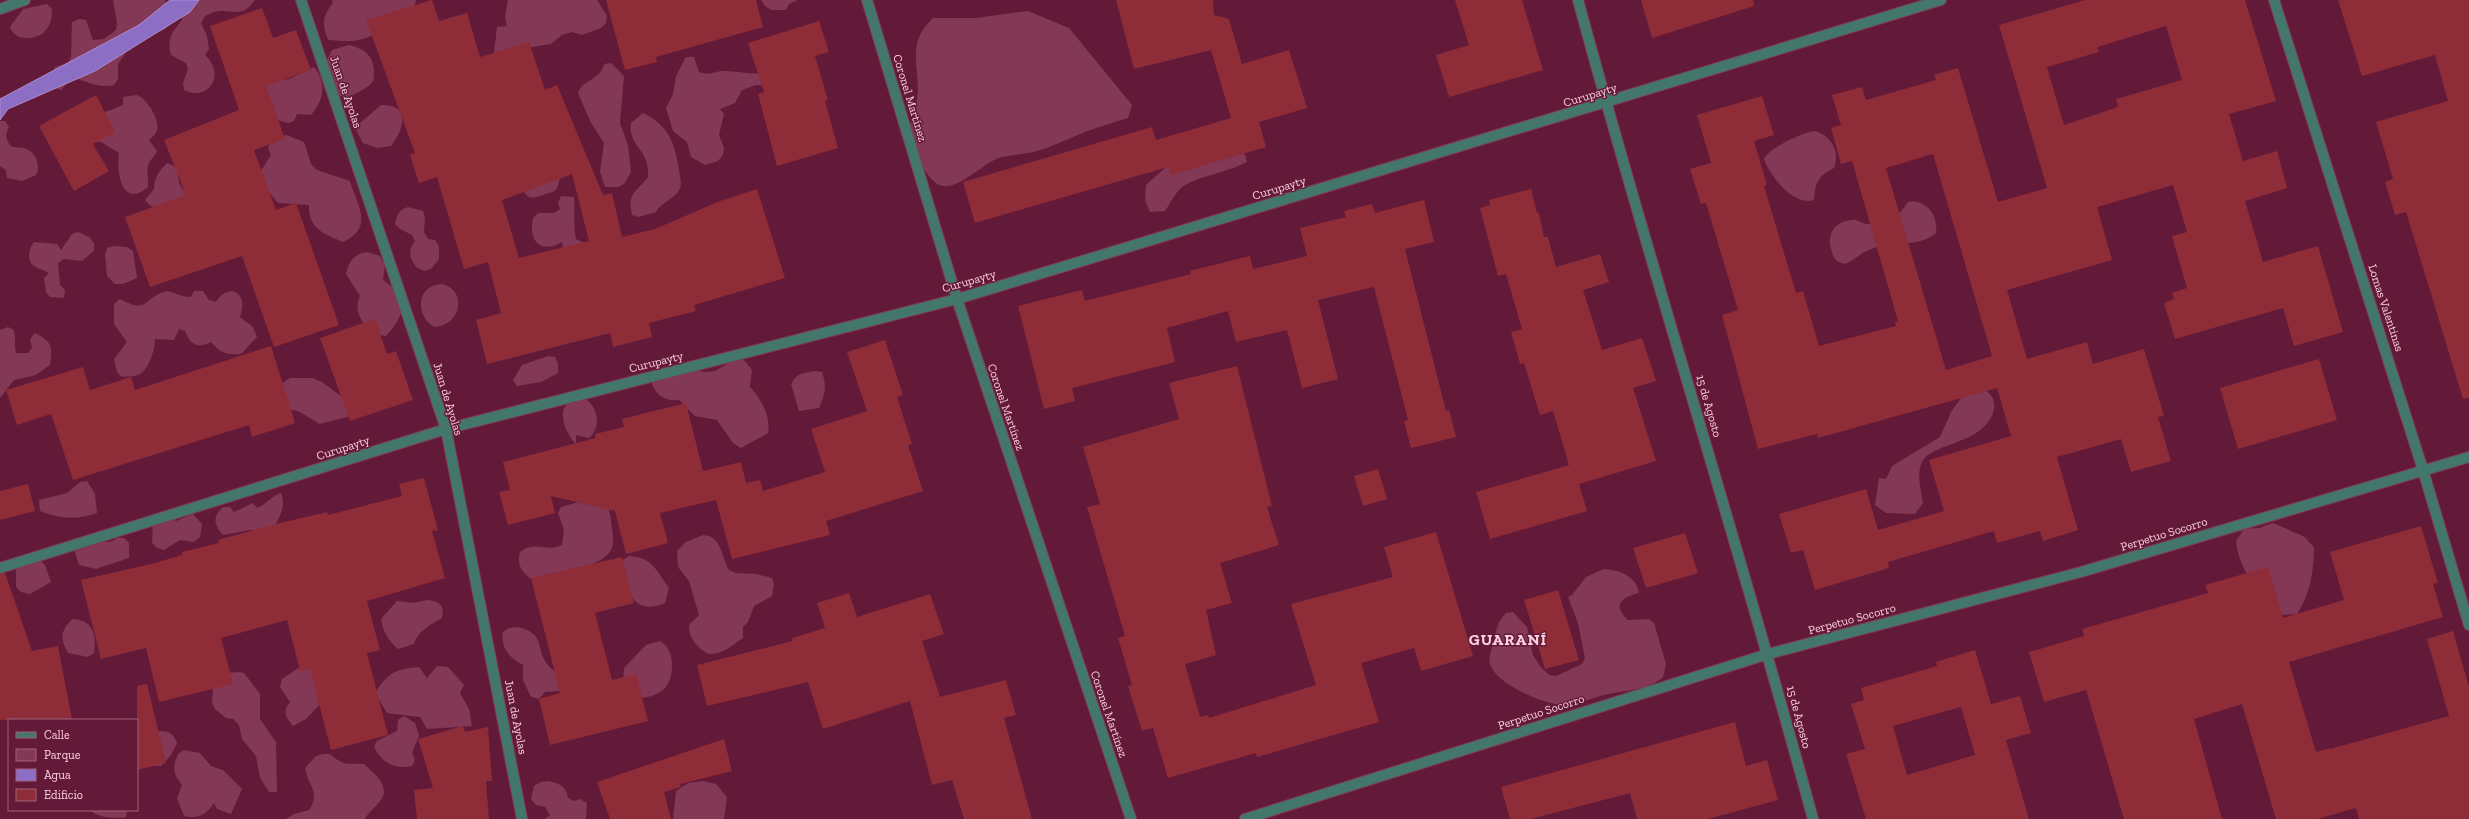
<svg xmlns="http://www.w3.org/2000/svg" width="2469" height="819" viewBox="0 0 2469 819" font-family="'Zilla Slab',serif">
  <rect width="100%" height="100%" fill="#631a39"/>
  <path fill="#833855" d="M113,0H165L170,19L169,25L164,30L134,41L118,64V79L114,85C95,90 79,76 72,79C68,81 64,87 61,90L53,88L52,74L55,67L68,63L71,57L72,22L79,19L86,20L93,40L104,39L116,30L117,23Z
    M179,0H255C242,18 236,10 221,11C215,11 210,14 205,16L201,23L207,36L209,49L205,55C227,76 207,102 184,90L183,83L188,69L186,63L171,55C166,40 173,31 182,20Z
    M332,0H416L413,13L374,28L371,36C356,43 344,41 328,40C322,25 322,16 333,3Z
    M508,0H597L607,16L606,23L601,28L582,35L572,32L562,35L551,44L494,53L497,27L507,26L505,17Z
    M761,0H798L789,4L786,10H771L765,6Z
    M47,4L52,9C52,16 51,24 46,30C37,41 15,42 10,27L23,9Z
    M1028,11L1069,28L1132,105L1128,118C1115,122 1101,126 1088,131C1071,137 1055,146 1037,151C1024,155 1008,154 996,159C981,166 958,189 943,186C927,184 909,143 910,129C911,121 915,113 916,106C924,70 902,47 933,18H976Z
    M349,45C365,49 374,56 374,72C374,77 374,81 371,84C365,89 353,95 346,99L337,94L325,63L332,50Z
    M686,57H694L699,72C711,76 714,71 724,71C738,71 751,75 765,73L769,86L756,85L742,90L735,103L720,109L724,114L719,135L724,148L723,155L718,161L705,165L691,157L687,142L673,131L666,108L673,94L676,76Z
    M611,63L624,76L620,123L628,145L631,172L624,184L618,187H605L600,172L604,143L591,123L578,93C583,79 601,80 604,64Z
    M314,67C327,83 324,100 311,115L297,114L294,121L288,123L274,119L258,94L267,82L289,79Z
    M137,95C147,99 160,119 157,130C156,135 152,137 149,140L157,151C155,156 153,157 150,161C145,168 149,179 148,187C122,209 116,172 119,153L101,142H93L98,115L123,105V97Z
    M381,105C411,104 404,130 391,146L377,148L363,143L356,130L360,123Z
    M643,113C669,126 675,143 679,170C680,176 682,183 680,188C676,199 661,202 656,212L639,217L632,215C627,192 636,193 648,177C650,148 628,148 631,123Z
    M0,121H5L9,127C5,135 5,139 11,146C15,148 20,147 24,148C36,151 41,166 36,175L22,181L7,178L6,170L0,166Z
    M1815,131C1832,136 1840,152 1834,168C1818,176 1815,183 1814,200C1794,207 1770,176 1764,159C1769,148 1803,132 1815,131Z
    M286,135L304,142L311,164L317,170L350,181C357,205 375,227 343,242C324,234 308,229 309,205L278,203L263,185L260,172L271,155L268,148L272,140Z
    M1243,149L1247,162C1229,172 1194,177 1181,188C1175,193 1170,204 1165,211L1150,212L1145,200L1146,185L1165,168Z
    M167,163L177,167L179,183L183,190L189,192L190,207C173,210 157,216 145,200L154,189C154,178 159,171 167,163Z
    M562,166C560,172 560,182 557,188C554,193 550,192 546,194C534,198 527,202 522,186Z
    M561,196L574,197C575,211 573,225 576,239L587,244L563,249L562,242C540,255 528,240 533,218L538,213H554L560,209L558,203Z
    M1914,201C1930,204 1938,217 1936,233C1917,249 1890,240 1869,250C1860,253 1854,261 1845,264C1837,262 1834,260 1832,252C1826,237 1833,221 1852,220C1857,219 1862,224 1867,224C1885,225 1899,217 1908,202Z
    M408,207L423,211L425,217L424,232L428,239L435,240L439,246V259L431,269L424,271L416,267C410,258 407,251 415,241L412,235L400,229L395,224C397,215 398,210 408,207Z
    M78,232L89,237L94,243V251L82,261L64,259L58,263L60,285L65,290L64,298L50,297L46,292L44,278L49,273C44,270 38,269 34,266C26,261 29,248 34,242L57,244L61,250L72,234Z
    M114,246L127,247L133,251L137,278L123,284H115L107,276L105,255L107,248Z
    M367,252L380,256L385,265L383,279C387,284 390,285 395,289C412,303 397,324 386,336L373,334C362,323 353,311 360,296L346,274C349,261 354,254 367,252Z
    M442,284C468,290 461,326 434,327C415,316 416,285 442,284Z
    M167,291C176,293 182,297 191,297L194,291H203L209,300L216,302C220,293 235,285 241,298C244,304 241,311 240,317L253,327L257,337L241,354C226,355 221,353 211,342C198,349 190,345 185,331L179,329L174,340L155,339C155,349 149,371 138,375C133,377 127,376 122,377L117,372L114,359L127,342L114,324V304L120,299C149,315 143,297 167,291Z
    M8,327L14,330C16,339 14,345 16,353H28L32,348L30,339L35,333C52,342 53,346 50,365L36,375L14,380L0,398V330Z
    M548,356L555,357L558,364V373L541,382L517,386L513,380L522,365Z
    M737,358L745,361L752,370L750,387C761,399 771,416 768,433L741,448L733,443L717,420L695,416L679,400C665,402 653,394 651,379L689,369L705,372L715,371Z
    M815,371L822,372C827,386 825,395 819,408L799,411L791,384C797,373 804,373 815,371Z
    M290,378H313L322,382L345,399L351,416L320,424L298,411L285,409L278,386Z
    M1979,385C1988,391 1996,398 1994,409C1986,446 1930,441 1921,464C1917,476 1921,491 1923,503L1915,514L1886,513L1875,505L1879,478L1886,479L1892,466L1940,437L1951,412L1967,390Z
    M584,398C598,406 602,427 589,438L576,435V444C567,436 557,414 567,404C571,399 578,399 584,398Z
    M87,481L95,494L97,513C78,520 59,519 40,511L39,500L67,493L80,482Z
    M281,493C287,507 278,519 272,531L250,530L223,535C214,524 212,517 223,507H230L234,512L253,503L257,508C267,504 271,496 281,493Z
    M586,500L607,506C611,513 611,521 612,529C613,535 614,542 612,548C605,567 553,576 535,581C523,574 516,566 520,552C537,540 545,553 562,545L564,530L558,513L561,507Z
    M164,514L176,521L193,514L202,524L200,537L194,542L180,540L164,550L157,548L152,543L153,521Z
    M2273,523L2312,540L2304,537L2314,547C2314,570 2310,595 2297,614L2282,615C2260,593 2239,572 2236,541L2244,529L2259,528Z
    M703,535C722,536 721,556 729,570L736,573L756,574L772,578L774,584L772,596L754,606L748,622L743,627V638C734,644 724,653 712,654C702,654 685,635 690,624C692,621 697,618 699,615L689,581L678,567L677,551L686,542Z
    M117,538H124L129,543V558L96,569L79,565L75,552L78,544C82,542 87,540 92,539C103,538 106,547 117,538Z
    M629,556C652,557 656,570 669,588L665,603C631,617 628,588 618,563Z
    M40,560L45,565L51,582L30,594L21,592L16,587V568Z
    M1604,569C1619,570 1637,576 1639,593C1623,597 1611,604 1628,620L1649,619L1654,623L1666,664L1663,677C1649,690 1627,690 1609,694C1592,697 1580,705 1562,705C1543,704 1496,684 1490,664C1488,658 1492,649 1493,643C1496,632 1497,622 1506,613L1513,612L1527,627L1533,655L1540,666L1549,675L1556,676L1582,664L1585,658L1578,623L1568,597L1572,595L1586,577Z
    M427,600C439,601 445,605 442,618C431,625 418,630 414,644L398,649C388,640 383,632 381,619L397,601L414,603Z
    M73,619C93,620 97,635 94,653L88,657L68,653C60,640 60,629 73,619Z
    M518,627C544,634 536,644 545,661C549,668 558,674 564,678V686L559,691L545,692L539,699L531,697L523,680V665C510,658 500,648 503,632L509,628Z
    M660,641C668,646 671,653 672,662C673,690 659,697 633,699L623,682L624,668L646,645Z
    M437,666L448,667L464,685L460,693L469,709L472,726L427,729L420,717L387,713L375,693C388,673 395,669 419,667L427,678Z
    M300,667L331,669L330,694L306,719L293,726C286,717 282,712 290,702L280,687L282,679Z
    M238,672L244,673L260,694V719L276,742L277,792H269L260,778L256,756L242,739L239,725L233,719L226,718L215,709L212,702L213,686L228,673Z
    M404,716L415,723L419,736L412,753L415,760L412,766C395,770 380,762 374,746L377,741L397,731L398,720Z
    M160,731C170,731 173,734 177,743L171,755L161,766H154L147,757L148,736Z
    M184,750L200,753L211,766L223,770L242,789L231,814L217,809L214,803C206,815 199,819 184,816L177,798L182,785C173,773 172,768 178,754Z
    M323,754H330C345,767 346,763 364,764C373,773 391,785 381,800C376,807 369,811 365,819H286L294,814L309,810C321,792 308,786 305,768L316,756Z
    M549,781C560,784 566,786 568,798L574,801L580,799L587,803L586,819H545L550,815L545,807L536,805L531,799L534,786L541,782Z
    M703,781L716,784L727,797L724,819H673L676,791L688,783Z
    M90,810H127L126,817C116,819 97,818 90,810Z"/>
  <path fill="#8c6ec5" stroke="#ae8bcc" d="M170,0H199L190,12L95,71L8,109L0,120V99L139,25Z"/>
  <path fill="#8e2c37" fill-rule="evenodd" d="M432,0L439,21L467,13L480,57L529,42L545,90L557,85L603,195L612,193L622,237L655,229L720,201L757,189L785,278L694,305L696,311L649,323L652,337L613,347L610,333L487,364L476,320L501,313L488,262L464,269L437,177L419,183L410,155L415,153L366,20ZM572,174L589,241L519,258L502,200Z
    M606,0H756L763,27L656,57L657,62L625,70Z
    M1116,0H1213L1214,15L1229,19L1242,64L1289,50L1307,108L1259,122L1266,147L1171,175L1168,167L975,223L963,182L1152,127L1156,140L1231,118L1211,50L1134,69Z
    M1455,0H1522L1543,70L1449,97L1436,55L1469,45Z
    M1641,0H1753L1754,6L1652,38Z
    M2085,0H2245L2276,101L2229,114L2243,161L2277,151L2287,188L2245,201L2263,262L2318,246L2343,332L2294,346L2283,308L2175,339L2164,303L2174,299L2172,293L2187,288L2172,236L2187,232L2173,185L2097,207L2112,260L2007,290L2027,359L2087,342L2093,364L2144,349L2164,416L2158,417L2171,461L2131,472L2121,439L2057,457L2078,530L2043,541L2040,531L1997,543L1994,531L1888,562L1889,568L1815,590L1803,550L1791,553L1779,514L1866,489L1878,530L1944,511L1929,460L2011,436L1997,388L1818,438L1817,434L1758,449L1722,315L1738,310L1706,203L1701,204L1690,169L1711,163L1697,115L1762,96L1774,135L1754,141L1767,185L1764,186L1796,293L1803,291L1819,346L1896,326L1895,322L1898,321L1852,161L1841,164L1831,128L1841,125L1832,95L1862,87L1866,100L1936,80L1934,75L1958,68L1998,202L2047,188L1999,25ZM2166,26L2182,80L2116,99L2118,107L2064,125L2047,67L2099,52L2097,47ZM1933,154L1992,356L1946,370L1886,168Z
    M2338,0H2469V398L2463,399L2406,212L2395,215L2385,182L2393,179L2376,122L2448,101L2435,55L2362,76Z
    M262,8L273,38L296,30L311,70L266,86L285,139L254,150L276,210L296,203L339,325L274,347L242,256L150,287L125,217L186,195L164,140L239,110L210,26Z
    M819,21L829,52L815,56L828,100L825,101L838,148L777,166L758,94L764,92L748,43Z
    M96,95L115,132L93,144L109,171L74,191L39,126Z
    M1531,189L1537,213H1539L1544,237H1548L1556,267L1600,254L1609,282L1583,290L1602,350L1642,338L1656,381L1633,388L1656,461L1579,484L1587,511L1490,539L1476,492L1569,465L1553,411L1540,415L1524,363L1520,364L1511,332L1522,329L1506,274L1498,276L1480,208L1490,205L1489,200Z
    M1424,200L1434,242L1405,249L1446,411L1449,410L1456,437L1411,448L1404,421L1408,420L1374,287L1318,300L1338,379L1302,388L1287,330L1236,342L1228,311L1167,328L1175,362L1072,388L1075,401L1044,409L1018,306L1082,290L1085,301L1191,274L1190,271L1250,256L1253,269L1307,256L1300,228L1346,217L1344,211L1372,204L1375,213Z
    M375,319L387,354L396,351L413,400L350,421L320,338Z
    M885,340L903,395L897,397L912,444L908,445L923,491L826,521L830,535L732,559L716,500L660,513L668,543L626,554L615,511L551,496L555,513L508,525L499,492L510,490L503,462L596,438L595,434L624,427L622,419L686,403L703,471L741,462L746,483L760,480L763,491L825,472L811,429L867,411L847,352Z
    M271,346L295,423L252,437L249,425L73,480L51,414L17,425L6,390L83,367L90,390L131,377L135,390Z
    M2319,359L2337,420L2238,449L2220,388Z
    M1237,366L1272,506L1267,507L1279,545L1220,563L1232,603L1206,610L1216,655L1185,664L1200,717L1208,715L1209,718L1316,685L1291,604L1393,577L1384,547L1436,532L1473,656L1421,671L1414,648L1361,663L1379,722L1257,757L1256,753L1168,778L1153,728L1142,731L1128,686L1132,685L1118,638L1125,636L1087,507L1100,504L1083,447L1179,419L1169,383Z
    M1378,469L1387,499L1363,506L1354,476Z
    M424,478L438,530L432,531L445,578L367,601L380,650L367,653L388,735L331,750L310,669L300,671L287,620L221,638L233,684L159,702L146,648L101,659L81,580L155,563L182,555V552L219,543L218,540L276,524L327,512L328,515L402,496L399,484Z
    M28,484L35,511L0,520V491Z
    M2421,526L2438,583L2433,584L2443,617L2289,662L2316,752L2330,748V749L2449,716L2427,639L2453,631L2469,687V819H2359L2356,808L2317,819H2276L2242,704L2194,719L2222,819H2124L2086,690L2044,702L2029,652L2084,636L2082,629L2208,593L2205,585L2268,567L2283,618L2344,600L2330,552Z
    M1685,533L1698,573L1646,588L1633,548Z
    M622,557L634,603L595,613L612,680L636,674L648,721L550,745L539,699L560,693L531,578Z
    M5,573L32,651L58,646L72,720H0V574Z
    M1558,590L1579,660L1545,669L1524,600Z
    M849,593L857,617L930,594L944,634L922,641L940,697L1006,680L1016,715L1004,718L1032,819H964L952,780L932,785L910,701L823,729L808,682L707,706L697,665L793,641L792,638L825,628L817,603Z
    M1975,650L1991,704L2020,696L2031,733L2006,740L2029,819H1866L1846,754L1865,749L1851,704L1864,700L1861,688L1937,666L1936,662ZM1961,707L1975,755L1907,775L1893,726Z
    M147,684L166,763L137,770V686Z
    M1735,722L1746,766L1767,760L1778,800L1708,819H1637L1630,793L1531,819H1510L1501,787Z
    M463,726L465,732L488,727L492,781H486L489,819H417L414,790L433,788L418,739Z
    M724,739L732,771L680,784L681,787L664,792L671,819H610L597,782Z"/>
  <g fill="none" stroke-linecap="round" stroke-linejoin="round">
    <g stroke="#7f3b57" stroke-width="12">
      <path id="minor" d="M301,0L446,429L522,819
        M867,0L957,299L1131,819
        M1578,0C1652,274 1739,545 1813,819
        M2274,0L2423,470L2469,625
        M0,9L25,0
        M0,568L446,429L957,299L1941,0
        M1245,819L1768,654L2081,572L2469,457"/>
    </g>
    <use href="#minor" stroke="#43776c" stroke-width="10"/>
  </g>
  <g text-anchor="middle" stroke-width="3" stroke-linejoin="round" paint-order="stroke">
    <g font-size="12" fill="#fdd0dd" stroke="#631a39">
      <text transform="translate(346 92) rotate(71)" y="4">Juan de Ayolas</text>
      <text transform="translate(1590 95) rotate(-17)" y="4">Curupayty</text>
      <text transform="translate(910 98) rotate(73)" y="4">Coronel Martínez</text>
      <text transform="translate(1279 188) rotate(-17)" y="4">Curupayty</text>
      <text transform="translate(969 281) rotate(-16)" y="4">Curupayty</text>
      <text transform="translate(2386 308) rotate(72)" y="4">Lomas Valentinas</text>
      <text transform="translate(656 362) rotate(-14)" y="4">Curupayty</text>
      <text transform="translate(448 399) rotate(73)" y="4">Juan de Ayolas</text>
      <text transform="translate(1709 406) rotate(74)" y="4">15 de Agosto</text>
      <text transform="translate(1006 407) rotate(71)" y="4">Coronel Martínez</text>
      <text transform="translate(343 448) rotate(-18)" y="4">Curupayty</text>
      <text transform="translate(2164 534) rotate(-17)" y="4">Perpetuo Socorro</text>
      <text transform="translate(1852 619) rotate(-15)" y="4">Perpetuo Socorro</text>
      <text transform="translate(1541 712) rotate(-18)" y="4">Perpetuo Socorro</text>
      <text transform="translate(1109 714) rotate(71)" y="4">Coronel Martínez</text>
      <text transform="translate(516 717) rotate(79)" y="4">Juan de Ayolas</text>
      <text transform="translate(1799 717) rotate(75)" y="4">15 de Agosto</text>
    </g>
    <g font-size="16" font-weight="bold" letter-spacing="1" fill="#fdd0dd" stroke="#631a39">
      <text x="1508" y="645">GUARANÍ</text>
    </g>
  </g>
  <rect x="8" y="719" width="130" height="92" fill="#631a39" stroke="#a1637b"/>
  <rect x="16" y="732" width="20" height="6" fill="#43776c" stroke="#a1637b"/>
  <text x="44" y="739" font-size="12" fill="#fdd0dd">Calle</text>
  <rect x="16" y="749" width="20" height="12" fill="#833855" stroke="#a1637b"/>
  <text x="44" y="759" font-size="12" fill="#fdd0dd">Parque</text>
  <rect x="16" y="769" width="20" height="12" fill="#8c6ec5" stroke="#a1637b"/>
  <text x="44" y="779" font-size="12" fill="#fdd0dd">Agua</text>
  <rect x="16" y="789" width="20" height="12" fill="#8e2c37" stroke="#a1637b"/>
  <text x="44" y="799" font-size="12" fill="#fdd0dd">Edificio</text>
</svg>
